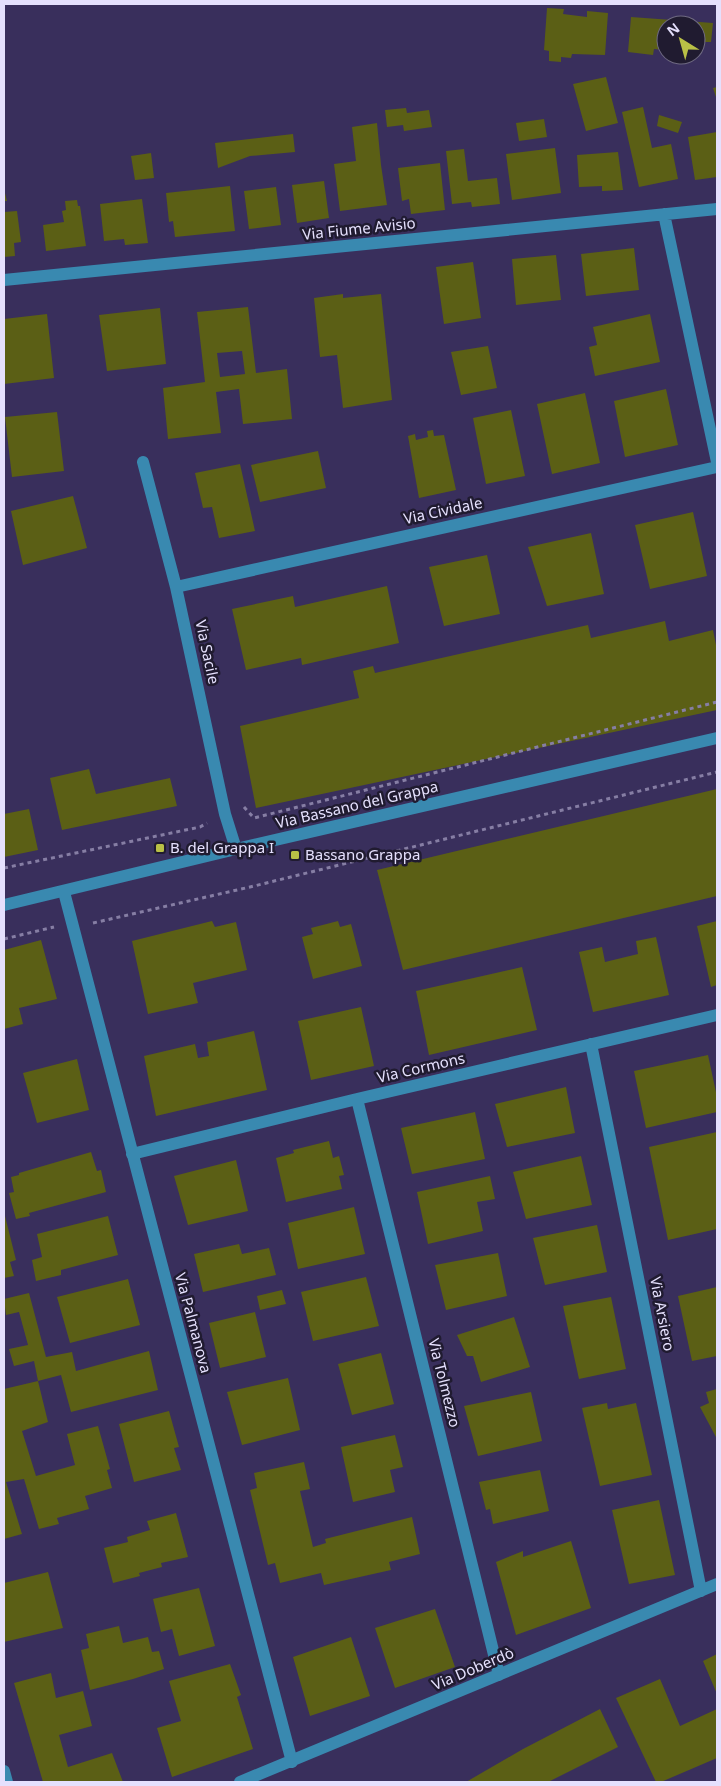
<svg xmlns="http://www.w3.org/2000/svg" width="721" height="1786" viewBox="0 0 721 1786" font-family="'Noto Sans',sans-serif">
  <rect width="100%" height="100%" fill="#392f5c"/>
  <path fill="#5b5f15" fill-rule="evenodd" d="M547,8L564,9L563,14L587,17V11L608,13L605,55L572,54L571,58L561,57V62L549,61V51L544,50Z
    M631,17L713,23L711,42H705V46L696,45V25H666V50L654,49L653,55L628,52Z
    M606,77L618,123L586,131L573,84Z
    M717,87V100L713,88Z
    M643,107L652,148L671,144L678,179L639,187L622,112Z
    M406,108L407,113L429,110L432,127L404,131L403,125L387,127L385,110Z
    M659,115L682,122L678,133L657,126Z
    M544,119L547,137L519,141L516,123Z
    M377,123L381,165L387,205L340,211L334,164L356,161L352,127Z
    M717,132V177L695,180L688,137Z
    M293,134L295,152L250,156L218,168L215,143Z
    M555,148L561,193L512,200L506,154Z
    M464,149L468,181L497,178L500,204L472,207L471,202L452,204L446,151Z
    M618,152L623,190L602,191V186L579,187L577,155Z
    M151,153L154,178L135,180L131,156Z
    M440,163L445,210L411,214L409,199L402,201L398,168Z
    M324,181L329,218L297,223L292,185Z
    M230,186L235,231L175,237L173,221L169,222L166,193Z
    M276,187L281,225L249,229L244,191Z
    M4,189L7,201H4Z
    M142,199L148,243L125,245L124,239L104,241L100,204Z
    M77,200L78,206H80L86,246L46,251L43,225L64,222L62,211L66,210L65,201Z
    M17,211L21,242L14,243L15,256L4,257V212Z
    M634,248L639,290L586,296L581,254Z
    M556,255L561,300L516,305L512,259Z
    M473,262L481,318L444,324L436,267Z
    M343,294V298L381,294L392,400L343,408L337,355L320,357L314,298Z
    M248,307L256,373L287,369L292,419L243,424L239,389L216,392L221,433L168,439L163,388L205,382L197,312ZM242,351L245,374L220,377L217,353Z
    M160,308L166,364L107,371L99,315Z
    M47,314L54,378L4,384V319Z
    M650,314L660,362L595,376L589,347L597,345L593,327Z
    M488,346L497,388L461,395L451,352Z
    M666,389L678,445L625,457L614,401Z
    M585,393L600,463L552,474L537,404Z
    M511,410L525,476L486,484L473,418Z
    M57,412L64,471L12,477L5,417Z
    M433,430L434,436L444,435L456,490L419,498L408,436L415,434L416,440L428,437L427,431Z
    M318,451L326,488L260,502L251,465Z
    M240,464L255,531L219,538L212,507L203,508L195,473Z
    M73,496L87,548L23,565L11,511Z
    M693,512L707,576L650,589L635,525Z
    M591,533L604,594L547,606L528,547Z
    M487,555L500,614L444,626L429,567Z
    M387,586L399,643L302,665L301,658L246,670L232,609L293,596L295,607Z
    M665,621L669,641L713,630L717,650V710L256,808L240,726L359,698L353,671L373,666L375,673L588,625L591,638Z
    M89,769L96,794L170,778L177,806L62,830L50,778Z
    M717,789V896L403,970L377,870Z
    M29,809L38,850L4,857V814Z
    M212,921L215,927L236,922L247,970L193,983L198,1003L148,1014L132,941Z
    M338,921L340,927L351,924L362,966L313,979L302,937L313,934L311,928Z
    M717,921V985L711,987L697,926Z
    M656,937L669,995L593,1012L579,952L602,947L605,962L638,954L636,941Z
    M41,940L57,999L19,1008L23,1024L4,1029V950Z
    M522,967L537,1030L429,1055L416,991Z
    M361,1007L374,1066L311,1080L298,1021Z
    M254,1031L267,1090L156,1116L144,1056L195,1044L198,1058L209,1056L207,1042Z
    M708,1055L717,1097V1112L646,1128L634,1071Z
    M77,1059L89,1110L37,1123L23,1073Z
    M566,1087L575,1133L507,1147L495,1104Z
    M475,1112L485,1159L412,1174L401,1128Z
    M717,1132V1229L668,1240L649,1147Z
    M329,1141L333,1158L339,1156L344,1175L339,1176L342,1189L286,1202L276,1158L294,1153L293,1150Z
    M91,1152L97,1171L101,1170L106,1192L29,1213L30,1216L16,1219L9,1193L14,1192L11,1177L19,1175V1173Z
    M581,1156L592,1205L526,1219L513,1172Z
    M236,1160L248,1211L188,1225L174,1176Z
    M490,1176L495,1199L477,1202L483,1231L428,1244L417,1192Z
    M354,1207L365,1254L298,1269L288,1223Z
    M4,1212L16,1260L10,1262L14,1276L4,1278Z
    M108,1216L118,1255L61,1270V1275L36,1281L32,1260L42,1257L37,1234Z
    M597,1225L607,1272L545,1285L533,1238Z
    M239,1244L242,1254L269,1248L276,1275L203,1292L194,1254Z
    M498,1253L507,1296L446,1310L435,1265Z
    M366,1277L379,1326L313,1341L301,1292Z
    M128,1279L140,1325L70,1343L57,1297Z
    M717,1287V1356L692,1361L678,1296Z
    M282,1290L286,1304L260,1310L257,1296Z
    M29,1293L46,1357L72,1352L76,1371L149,1351L158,1390L71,1412L61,1375L38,1381L34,1361L14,1366L9,1349L28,1345L19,1312L6,1315L4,1299Z
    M611,1297L626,1369L579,1379L563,1306Z
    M255,1312L266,1357L220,1368L209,1323Z
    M514,1317L530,1367L481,1382L473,1356H467L457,1335Z
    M381,1353L394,1404L352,1415L338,1364Z
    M288,1378L300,1430L242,1445L227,1392Z
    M38,1381L48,1422L22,1431L36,1476L75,1465L67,1434L98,1426L110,1469L107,1470L112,1488L85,1496L89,1509L57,1518L59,1524L39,1529L24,1479L6,1482L22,1534L4,1539V1389Z
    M717,1389V1439L700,1407L709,1403L706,1392Z
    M531,1392L542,1441L478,1456L464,1406Z
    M607,1403L608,1409L636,1403L652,1475L600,1486L582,1408Z
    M169,1411L179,1447L174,1448L181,1470L134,1482L119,1424Z
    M395,1435L403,1467L390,1470L395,1492L353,1502L341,1447Z
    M304,1462L310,1489L300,1491L313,1547L326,1543L325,1539L412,1517L420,1554L389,1562L391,1570L324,1585L321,1573L280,1583L275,1563L268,1565L250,1490L257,1488L254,1473Z
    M540,1470L549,1511L493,1524L490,1509L486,1510L479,1482Z
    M659,1500L675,1575L629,1584L612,1510Z
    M176,1513L188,1557L161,1563L162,1567L139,1573L140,1576L113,1583L104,1548L128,1542L127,1537L150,1530L147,1521Z
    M571,1541L591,1608L516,1635L496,1562L523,1551V1557Z
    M48,1572L63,1628L4,1642V1583Z
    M199,1588L215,1646L179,1656L172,1629L161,1632L153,1599Z
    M435,1609L455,1667L395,1688L375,1628Z
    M119,1626L123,1643L148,1637L152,1652L159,1651L164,1669L133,1679L90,1690L81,1650L89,1648L86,1634Z
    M351,1637L370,1696L310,1716L293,1657Z
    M717,1654V1694L703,1661Z
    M230,1664L241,1695L237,1697L253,1749L172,1777L157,1728L181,1721L169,1681Z
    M51,1673L56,1698L83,1691L92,1726L59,1735L68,1767L112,1753L123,1782H43L14,1683Z
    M660,1679L680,1726L717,1709V1758L661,1782H656L616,1698Z
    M600,1709L618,1747L548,1782H466L523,1749Z"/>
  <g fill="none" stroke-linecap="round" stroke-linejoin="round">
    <path stroke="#867ea4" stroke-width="3" stroke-dasharray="4 4" stroke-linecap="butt" d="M244,807L254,818L717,702
      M4,868L200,827L207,823
      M93,923L250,887L717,772
      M4,939L54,927"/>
    <path stroke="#3989b0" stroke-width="12" d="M664,214L717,462
      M4,280L717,209
      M143,462L176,587L225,814L236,849
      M176,587L717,467
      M64,892L292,1762
      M4,905L236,849L717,738
      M591,1044L701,1591
      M357,1099L499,1675
      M132,1154L357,1099L717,1015
      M4,1771L7,1782
      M240,1782L717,1584"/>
  </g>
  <g fill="#b9c046" stroke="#201b30" stroke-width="2">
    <rect x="155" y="843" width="10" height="10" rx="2.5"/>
    <rect x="290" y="850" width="10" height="10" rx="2.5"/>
  </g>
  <g text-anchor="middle" stroke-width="5" stroke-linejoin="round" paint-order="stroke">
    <g font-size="15" fill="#e5e0fd" stroke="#201b30">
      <text transform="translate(359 229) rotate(-6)" y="5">Via Fiume Avisio</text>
      <text transform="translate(443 511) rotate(-12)" y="5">Via Cividale</text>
      <text transform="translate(207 652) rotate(78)" y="5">Via Sacile</text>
      <text transform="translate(357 805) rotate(-13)" y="5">Via Bassano del Grappa</text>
      <text transform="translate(421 1068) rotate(-13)" y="5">Via Cormons</text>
      <text transform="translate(662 1314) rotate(79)" y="5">Via Arsiero</text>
      <text transform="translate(193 1323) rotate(75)" y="5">Via Palmanova</text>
      <text transform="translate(444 1383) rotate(76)" y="5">Via Tolmezzo</text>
      <text transform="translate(473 1669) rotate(-23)" y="5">Via Doberdò</text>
    </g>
    <g font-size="15" fill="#e5e0fd" stroke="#201b30" text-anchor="start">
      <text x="170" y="853">B. del Grappa I</text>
      <text x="305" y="860">Bassano Grappa</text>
    </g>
  </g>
  <rect width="721" height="1786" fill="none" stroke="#e5e0fd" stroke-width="10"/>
  <g transform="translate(681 40) rotate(323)"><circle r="24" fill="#201b30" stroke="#6f6a82"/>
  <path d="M0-4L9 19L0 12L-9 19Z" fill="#b9c046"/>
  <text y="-8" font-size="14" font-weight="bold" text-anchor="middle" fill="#e5e0fd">N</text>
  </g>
</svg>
